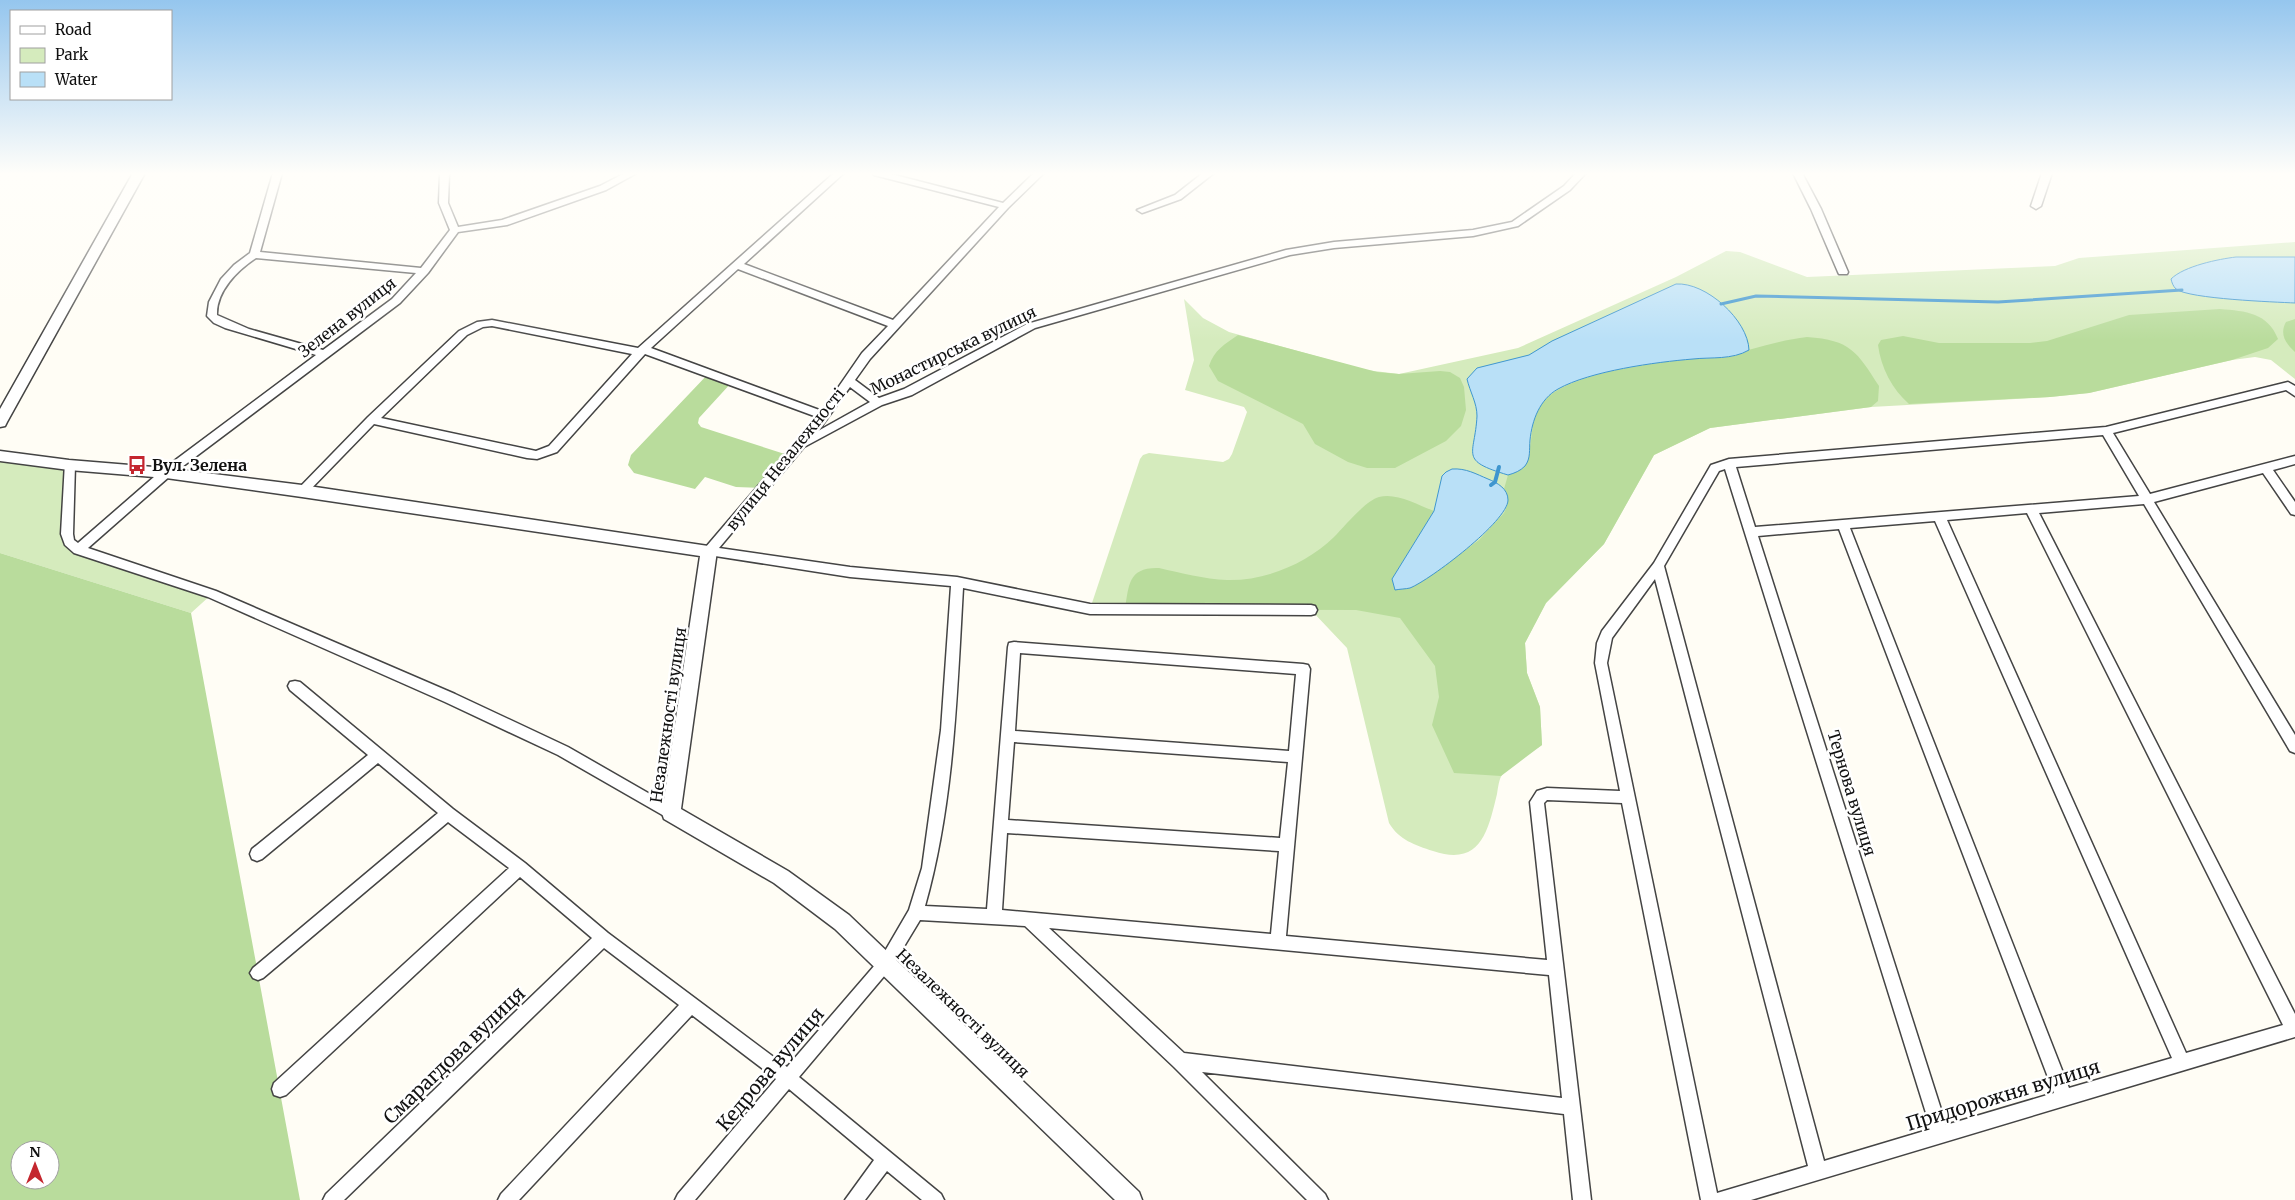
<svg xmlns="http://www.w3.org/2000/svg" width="2295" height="1200" viewBox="0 0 2295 1200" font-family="Merriweather,serif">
  <rect width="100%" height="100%" fill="#fffdf5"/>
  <path fill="#d5ebbd" d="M2295,242V379L2271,360L2255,357L2232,360L2089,393L2050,397L1871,407L1710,428L1654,455L1604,544L1546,603L1525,643L1527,673L1540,707L1542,745C1532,752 1508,766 1502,775C1499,779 1498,788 1497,794C1488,831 1481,867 1433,851C1415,845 1399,840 1389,823L1347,648L1311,610L1090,609L1140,459L1143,455L1149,453L1223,462L1229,459L1232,454L1247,412L1244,407L1185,390L1194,360L1184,299L1203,318L1229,332L1366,370L1399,374L1518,348L1676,277L1726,251L1740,252L1807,277L2055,266L2079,258Z
    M0,456L69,465L70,542L212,594L191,613L0,553Z"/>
  <path fill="#b9dc9c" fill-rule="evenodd" d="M2220,309C2246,311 2268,313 2278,339L2268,348L2232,360L2089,393L2050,397L1909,404C1892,389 1881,368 1878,345L1881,340L1903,336L1939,343H2030L2047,341L2129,315Z
    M2295,319V352C2286,344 2279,334 2286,322Z
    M1238,335L1377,372L1399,374L1440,371L1450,372L1460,378L1464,387L1466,410L1461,426L1446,441L1395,468H1367L1348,462L1315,444L1303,424L1218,381L1209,366C1214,350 1225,344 1238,335Z
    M1807,337C1851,340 1857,352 1879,386L1878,401L1871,407L1710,428L1654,455L1604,544L1546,603L1525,643L1527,673L1540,707L1542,745L1501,776L1454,773L1432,725L1439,697L1435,666L1400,618L1356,610L1125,609C1129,585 1128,567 1159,568C1181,573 1204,579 1227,580C1265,581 1306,564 1334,537C1345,526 1365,501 1379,497C1396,492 1418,505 1434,511L1392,579L1430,576L1479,540L1504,513L1507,506L1508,499L1504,489L1508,475C1545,462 1519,420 1549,396C1578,372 1654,363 1692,359C1706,358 1720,359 1734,356C1740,355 1745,351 1752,349C1770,344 1789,339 1807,337Z
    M709,373L732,382L699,418L698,423L701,427L791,456L763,488L736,487L705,477L695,489L634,473L628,465L631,455Z
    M0,553L191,613L300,1200H0ZM20,1150H50V1180H20Z"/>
  <path fill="#b9e0f7" stroke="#3f96cf" d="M2236,257H2295V303C2275,302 2189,299 2176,289C2173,286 2172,283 2171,279C2184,266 2219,259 2236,257Z
    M1676,284C1706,282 1748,320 1749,350C1732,360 1711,357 1693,359C1656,362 1590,371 1558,389C1540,399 1532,420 1530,440C1529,450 1531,458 1525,466C1520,471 1515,473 1508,475C1458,460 1475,456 1477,416C1477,403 1470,392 1467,379L1477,368L1529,355L1552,341Z
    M1452,469C1466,468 1476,474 1488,479C1498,483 1508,489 1508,500C1508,521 1430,580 1410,588C1406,589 1400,589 1395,590L1392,579L1434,511L1442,476L1446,472Z"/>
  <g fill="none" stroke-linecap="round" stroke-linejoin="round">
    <path stroke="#3f96cf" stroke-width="3" d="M1721,304L1756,296L1998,302L2182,290"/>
    <path stroke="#3f96cf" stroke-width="4" d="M1491,485L1495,482L1499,467"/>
    <g stroke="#444" stroke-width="3">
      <path id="minor" d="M273,173H282L260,252L421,268L450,230L439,203L440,173H449L448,203L458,227L502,220L600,186L625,173H637L606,190L507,225L458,232L428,273L400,303L170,476L88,548L216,591L455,694L568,747L676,809L678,813L676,817L671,819L666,817L558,755L445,702L208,597L74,553L65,545L61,534L65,462H73L75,465L73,534L74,540L78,543L162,470L316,355L225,328L214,323L207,316L209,302L221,279L234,265L250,253ZM256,258L416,273L392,299L323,350L249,329L217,315C216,291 238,270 256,258Z
        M834,173H844L744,264L893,320L999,207L874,175L873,173H887L1003,203L1034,173H1044L1008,208L870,359L855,380L879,398L904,389L1027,324L1286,250L1334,242L1473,230L1512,222L1564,186L1576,173H1586L1570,190L1518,226L1473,236L1334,248L1290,255L1035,328L912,395L882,405L804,447L719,548L850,567L957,577L1090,604L1311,605L1315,606L1317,610L1315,614L1311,615L1090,614L963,588C957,693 954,804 925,906L987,909L1008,647L1009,643L1014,642L1303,664L1308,665L1310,669L1286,936L1547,960L1530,802L1537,791L1547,788L1620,791L1595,663L1597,643L1602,631L1654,563L1711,465L1729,459L2106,427L2288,382L2295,386V396L2286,390L2113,433L2150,494L2295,456V464L2273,470L2295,502V515L2291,514L2263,473L2154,502L2295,735V753L2290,751L2144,504L2039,513L2295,1014V1037L1751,1200H1701L1622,803L1547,800L1544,803L1591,1200H1573L1564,1114L1202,1072L1325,1194L1328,1200H1307L1174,1067L1025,926L920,920L891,968L799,1077L941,1194L944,1200H922L887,1171L865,1200H845L874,1160L789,1089L695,1200H675L678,1194L776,1079L692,1015L519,1200H498L501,1194L679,1005L604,948L344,1200H323L326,1194L592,938L520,877L286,1095L280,1097L274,1095L272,1089L274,1083L509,868L448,822L263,978L258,980L253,978L250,973L253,968L438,813L378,763L262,859L257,861L252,859L250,854L252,849L368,755L290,690L288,686L290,682L295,681L300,682L453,809L525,863L608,933L787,1067L881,958L909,910L922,868L941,730L951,586L850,577L715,556L712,564L708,566L702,561L705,548L817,417L645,354L557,452L537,459L527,458L374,424L306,494H298L296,491L368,417L459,331L477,322L492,320L638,348ZM738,269L888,326L862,353L822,411L651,348ZM492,326L632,354L549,446L536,451L381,418L467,335L483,327ZM850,387L870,402L818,431ZM2103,435L2139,496L1755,527L1736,467ZM1725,469L1931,1129L1824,1161L1664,566L1719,471ZM2027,513L2283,1025L2186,1053L1947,520ZM1935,521L2172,1058L2069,1088L1850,528ZM1839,529L2054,1093L1946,1125L1758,536ZM1655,579L1808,1166L1717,1193L1607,663L1612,638ZM1020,653L1296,674L1289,751L1015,731ZM1014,742L1288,762L1280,838L1008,820ZM1007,833L1279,851L1271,934L1002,910ZM1049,928L1549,975L1562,1098L1184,1053Z
        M1203,173H1214L1181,199L1145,212L1142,213L1137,210L1175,195Z
        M1793,173H1802L1821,209L1848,272L1847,274H1839L1838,272L1811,209Z
        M2042,173H2052L2041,206L2036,209L2031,206Z"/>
    </g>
    <g stroke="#444" stroke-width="3">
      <path id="tertiary" d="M133,173H145L7,422L5,426L0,427V409Z
        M0,451L69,460L166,468L302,485L715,547L717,551L681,809L788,871L849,915L1139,1192L1142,1200H1115L835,929L774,883L664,819L662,813L700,556L302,497L166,478L69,470L0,461Z"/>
    </g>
    <use href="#minor" fill="#fff" fill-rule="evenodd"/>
    <use href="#tertiary" fill="#fff" fill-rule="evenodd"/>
  </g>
  <linearGradient id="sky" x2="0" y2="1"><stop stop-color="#95c6ee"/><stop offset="0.51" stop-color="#fffefa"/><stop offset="1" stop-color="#fffefa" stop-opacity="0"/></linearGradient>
  <rect width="2295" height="341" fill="url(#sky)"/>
  <defs>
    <g id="bus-bare" transform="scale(1.5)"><path d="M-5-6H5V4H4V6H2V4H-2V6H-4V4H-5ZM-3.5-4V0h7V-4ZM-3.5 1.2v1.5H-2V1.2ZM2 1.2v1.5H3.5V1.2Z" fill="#c4262e" stroke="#fff" stroke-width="2.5" paint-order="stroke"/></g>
  </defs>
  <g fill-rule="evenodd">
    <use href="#bus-bare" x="137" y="465"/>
  </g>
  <g text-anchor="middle" stroke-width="5" stroke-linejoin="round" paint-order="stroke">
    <g font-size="16" fill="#111" stroke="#fff">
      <text transform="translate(347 317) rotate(-38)" y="6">Зелена вулиця</text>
      <text transform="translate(953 350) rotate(-26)" y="6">Монастирська вулиця</text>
      <text transform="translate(785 459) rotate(-51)" y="6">вулиця Незалежності</text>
      <text transform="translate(668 715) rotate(-82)" y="6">Незалежності вулиця</text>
      <text transform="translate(1852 793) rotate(73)" y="6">Тернова вулиця</text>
      <text transform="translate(963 1013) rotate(44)" y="6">Незалежності вулиця</text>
    </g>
    <g font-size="16" font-weight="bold" fill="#111" stroke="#fff" text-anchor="start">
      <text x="152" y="471">Вул. Зелена</text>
    </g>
    <g font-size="19" fill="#111" stroke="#fff">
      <text transform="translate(454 1055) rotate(-44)" y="7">Смарагдова вулиця</text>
      <text transform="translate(770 1069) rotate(-50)" y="7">Кедрова вулиця</text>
      <text transform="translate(2003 1095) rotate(-17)" y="7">Придорожня вулиця</text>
    </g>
  </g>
  <rect x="10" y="10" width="162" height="90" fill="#ffffff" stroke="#a0a0a0"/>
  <rect x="20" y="26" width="25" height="8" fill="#ffffff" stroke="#a0a0a0"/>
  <text x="55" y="35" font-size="15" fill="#111111">Road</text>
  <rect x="20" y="48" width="25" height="15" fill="#d5ebbd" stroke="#a0a0a0"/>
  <text x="55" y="60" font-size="15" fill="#111111">Park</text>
  <rect x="20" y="72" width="25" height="15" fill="#b9e0f7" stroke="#a0a0a0"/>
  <text x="55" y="85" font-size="15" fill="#111111">Water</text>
  <g transform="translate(35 1165)"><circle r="24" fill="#ffffff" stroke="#a0a0a0"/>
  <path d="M0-4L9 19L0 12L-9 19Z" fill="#c4262e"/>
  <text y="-8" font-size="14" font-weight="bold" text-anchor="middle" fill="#111111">N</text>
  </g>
</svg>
